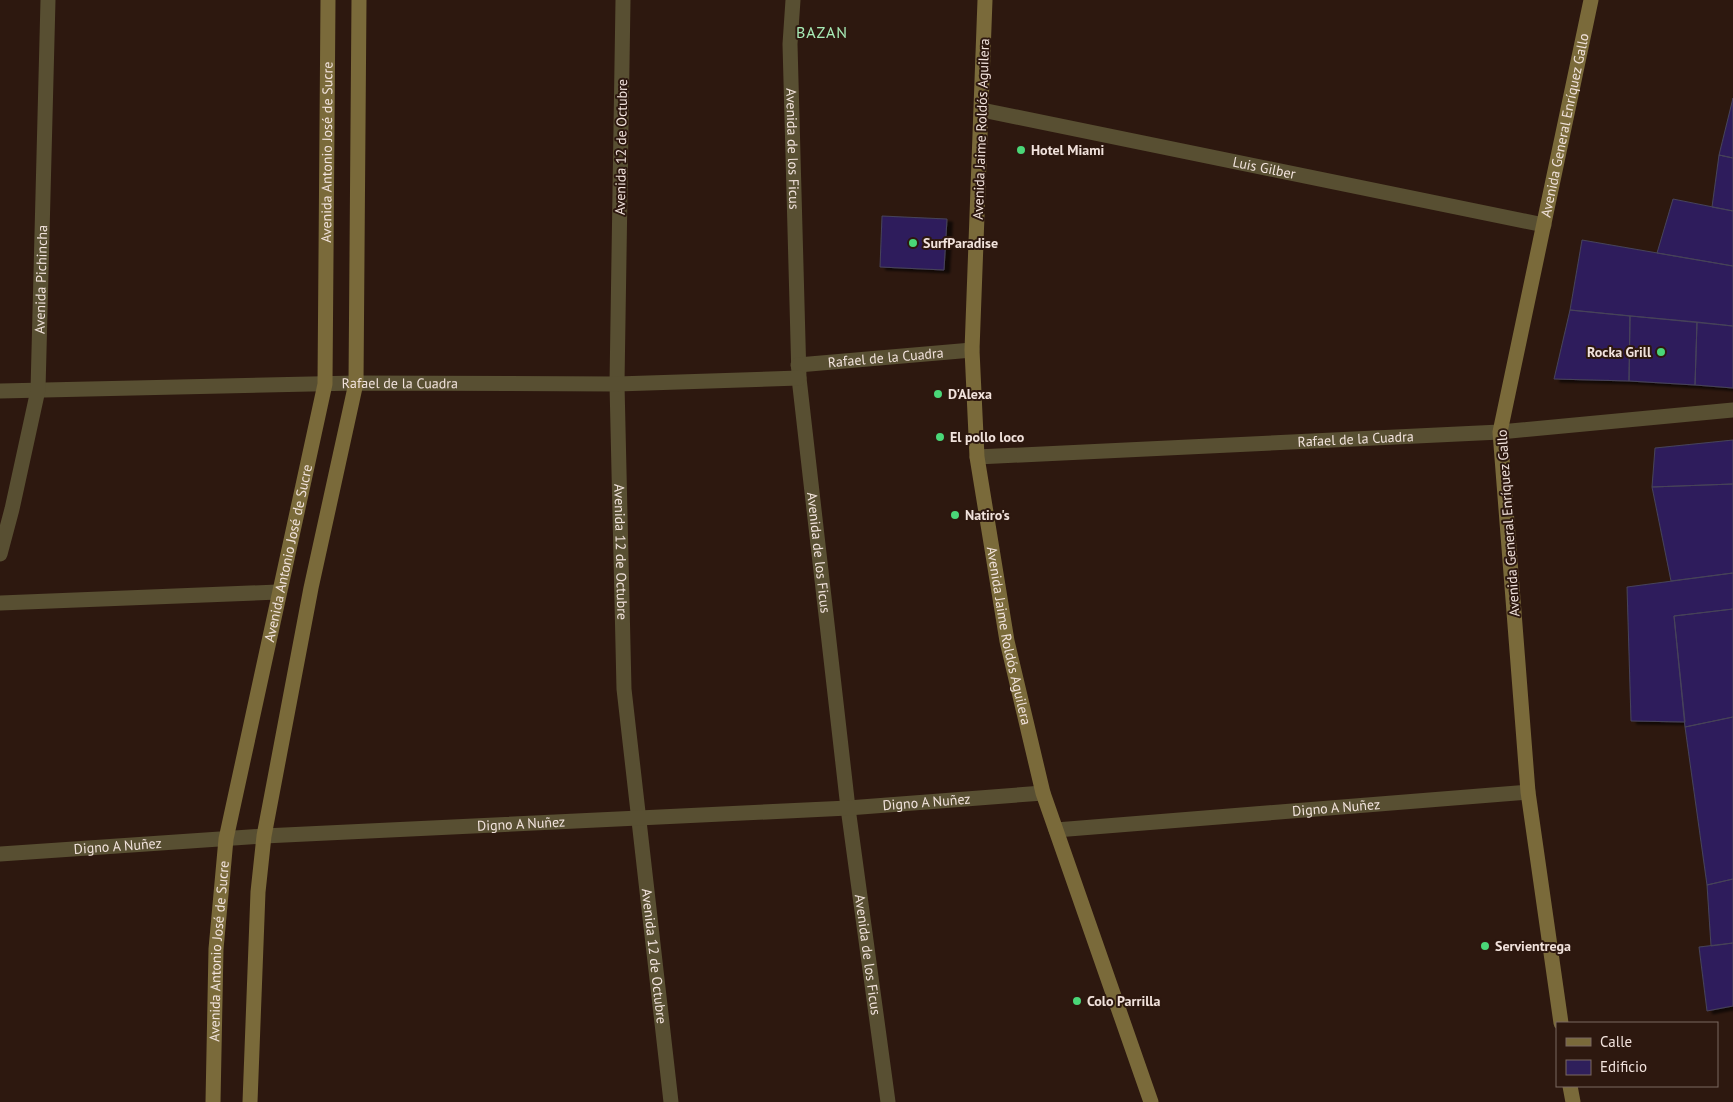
<svg xmlns="http://www.w3.org/2000/svg" width="1733" height="1102" viewBox="0 0 1733 1102" font-family="'PT Sans',sans-serif">
  <defs>
    <filter id="shadow"><feDropShadow dx="5.5" dy="3" stdDeviation="1" flood-color="#0009"/></filter>
  </defs>
  <rect width="100%" height="100%" fill="#2d180f"/>
  <path fill="#2f1f5b" stroke="#47435a" filter="url(#shadow)" d="M1733,98V158L1719,155Z
    M1719,155L1733,158V211L1712,207Z
    M1673,199L1733,211V266L1657,253Z
    M882,216L947,219L944,270L880,267Z
    M1582,240L1733,266V326L1570,310Z
    M1570,310L1630,316L1629,381L1554,379Z
    M1630,316L1697,322L1695,385L1629,381Z
    M1697,322L1733,326V388L1695,385Z
    M1733,440V484L1652,487L1655,448Z
    M1733,484V573L1671,581L1652,487Z
    M1733,573V609L1674,616L1685,722L1631,721L1627,587Z
    M1733,609V717L1685,727L1674,616Z
    M1733,717V879L1707,885L1685,727Z
    M1733,879V943L1711,946L1707,885Z
    M1733,943V1006L1707,1011L1699,947Z"/>
  <g fill="none" stroke-linecap="round" stroke-linejoin="round">
    <g stroke="#584f32" stroke-width="15">
      <path id="s1" d="M623,0L617,384L624,689L671,1102"/>
      <path id="s2" d="M793,0L790,44L799,378L848,808L888,1102"/>
      <path id="s3" d="M982,110L1544,225"/>
      <path id="s4" d="M798,365L972,350"/>
      <path id="s5" d="M0,391L356,383L617,384L799,378"/>
      <path id="s6" d="M977,457L1500,432L1733,410"/>
      <path id="s7" d="M0,554L12,509L38,390L48,0"/>
      <path d="M0,603L278,592"/>
      <path id="s8" d="M1056,830L1528,792"/>
      <path id="s9" d="M0,854L264,836L848,808L1043,793"/>
    </g>
    <g stroke="#7a6a3a" stroke-width="15">
      <path id="s10" d="M985,0L972,350L977,457L1007,641L1043,793L1151,1102"/>
      <path id="s11" d="M1561,1023L1528,792L1500,432L1591,0"/>
      <path d="M1570,1086L1573,1102"/>
      <path id="s12" d="M213,1102L216,949L226,839L325,384L328,0"/>
      <path d="M250,1102L258,892L264,836L311,588L356,383L359,0"/>
    </g>
  </g>
  <g fill="#4ad778" stroke="#2d180f" stroke-width="2">
    <circle cx="1021" cy="150" r="5"/>
    <circle cx="913" cy="243" r="5"/>
    <circle cx="1661" cy="352" r="5"/>
    <circle cx="938" cy="394" r="5"/>
    <circle cx="940" cy="437" r="5"/>
    <circle cx="955" cy="515" r="5"/>
    <circle cx="1485" cy="946" r="5"/>
    <circle cx="1077" cy="1001" r="5"/>
  </g>
  <g text-anchor="middle" stroke-width="4" stroke-linejoin="round" paint-order="stroke">
    <g font-size="14" fill="#f1e2dc" stroke="#2d180f">
      <text dy="5" stroke="none"><textPath href="#s11" startOffset="908">Avenida General Enríquez Gallo</textPath></text>
      <text transform="translate(981 129) rotate(-88)" y="5">Avenida Jaime Roldós Aguilera</text>
      <text transform="translate(621 147) rotate(-89)" y="5">Avenida 12 de Octubre</text>
      <text dy="5" stroke="none"><textPath href="#s2" startOffset="149">Avenida de los Ficus</textPath></text>
      <text dy="5" stroke="none"><textPath href="#s12" startOffset="961">Avenida Antonio José de Sucre</textPath></text>
      <text dy="5" stroke="none"><textPath href="#s3" startOffset="288">Luis Gilber</textPath></text>
      <text dy="5" stroke="none"><textPath href="#s7" startOffset="279">Avenida Pichincha</textPath></text>
      <text dy="5" stroke="none"><textPath href="#s4" startOffset="88">Rafael de la Cuadra</textPath></text>
      <text dy="5" stroke="none"><textPath href="#s5" startOffset="400">Rafael de la Cuadra</textPath></text>
      <text dy="5" stroke="none"><textPath href="#s6" startOffset="379">Rafael de la Cuadra</textPath></text>
      <text transform="translate(1508 523) rotate(-94)" y="5">Avenida General Enríquez Gallo</text>
      <text dy="5" stroke="none"><textPath href="#s12" startOffset="556">Avenida Antonio José de Sucre</textPath></text>
      <text dy="5" stroke="none"><textPath href="#s1" startOffset="552">Avenida 12 de Octubre</textPath></text>
      <text dy="5" stroke="none"><textPath href="#s2" startOffset="554">Avenida de los Ficus</textPath></text>
      <text dy="5" stroke="none"><textPath href="#s10" startOffset="639">Avenida Jaime Roldós Aguilera</textPath></text>
      <text dy="5" stroke="none"><textPath href="#s9" startOffset="928">Digno A Nuñez</textPath></text>
      <text dy="5" stroke="none"><textPath href="#s8" startOffset="281">Digno A Nuñez</textPath></text>
      <text dy="5" stroke="none"><textPath href="#s9" startOffset="522">Digno A Nuñez</textPath></text>
      <text dy="5" stroke="none"><textPath href="#s9" startOffset="118">Digno A Nuñez</textPath></text>
      <text dy="5" stroke="none"><textPath href="#s12" startOffset="151">Avenida Antonio José de Sucre</textPath></text>
      <text dy="5" stroke="none"><textPath href="#s2" startOffset="959">Avenida de los Ficus</textPath></text>
      <text dy="5" stroke="none"><textPath href="#s1" startOffset="958">Avenida 12 de Octubre</textPath></text>
    </g>
    <g font-size="14" font-weight="bold" fill="#f1e2dc" stroke="#2d180f" text-anchor="start">
      <text x="1031" y="155">Hotel Miami</text>
      <text x="923" y="248">SurfParadise</text>
      <text x="1651" y="357" text-anchor="end">Rocka Grill</text>
      <text x="948" y="399">D'Alexa</text>
      <text x="950" y="442">El pollo loco</text>
      <text x="965" y="520">Natiro's</text>
      <text x="1495" y="951">Servientrega</text>
      <text x="1087" y="1006">Colo Parrilla</text>
    </g>
    <g font-size="16" letter-spacing="1" fill="#a7ebb6" stroke="#2d180f">
      <text x="822" y="38">BAZAN</text>
    </g>
  </g>
  <rect x="1556" y="1022" width="162" height="65" fill="#2d180f" stroke="#7b6961"/>
  <rect x="1566" y="1038" width="25" height="8" fill="#7a6a3a" stroke="#7b6961"/>
  <text x="1600" y="1047" font-size="15" fill="#f1e2dc">Calle</text>
  <rect x="1566" y="1060" width="25" height="15" fill="#2f1f5b" stroke="#7b6961"/>
  <text x="1600" y="1072" font-size="15" fill="#f1e2dc">Edificio</text>
</svg>
